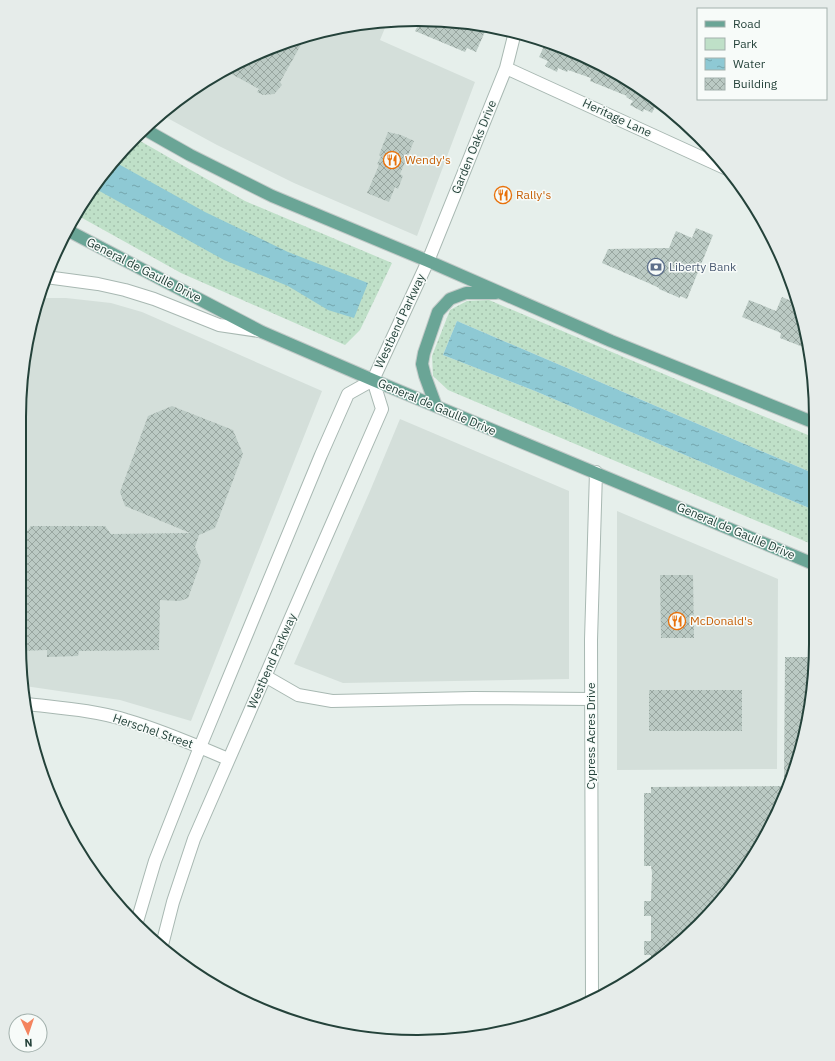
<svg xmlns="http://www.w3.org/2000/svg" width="835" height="1061" viewBox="0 0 835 1061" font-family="'IBM Plex Sans',sans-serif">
  <defs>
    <pattern id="green-dots" width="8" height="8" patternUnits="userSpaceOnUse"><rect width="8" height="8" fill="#bfe0c8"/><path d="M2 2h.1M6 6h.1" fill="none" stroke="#a4c1ad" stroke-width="1.8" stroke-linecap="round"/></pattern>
    <pattern id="water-ripples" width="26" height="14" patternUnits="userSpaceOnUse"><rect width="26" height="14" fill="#8ec9d4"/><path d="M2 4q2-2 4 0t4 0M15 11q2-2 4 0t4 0" fill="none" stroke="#74a5ad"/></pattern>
    <pattern id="building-cross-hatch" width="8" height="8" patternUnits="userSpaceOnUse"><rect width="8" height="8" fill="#bbcac4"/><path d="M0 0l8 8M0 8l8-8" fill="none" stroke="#98a6a0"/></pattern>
  </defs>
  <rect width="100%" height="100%" fill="#e6efeb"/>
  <path fill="#d4dfda" d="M366,22H385L387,23L380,40L475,82L417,236L294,183L217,145L160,114L218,72L290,40Z
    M39,298H66L111,303L142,312L322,391L191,721L120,700L25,686L19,643L20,392Z
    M400,419L569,491V679L343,683L294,664L370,491Z
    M617,511L778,579L777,769L617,770Z"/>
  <path fill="url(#green-dots)" d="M135,138L245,201L392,263L360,330L345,345L181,273L75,214L118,155Z
    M489,300L815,438V474L457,321L443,355L535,391L816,511V546L448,390L433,376L432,356L450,310L467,301Z"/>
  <path fill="url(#water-ripples)" d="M113,161L205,212L288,252L368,283L354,318L328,310L288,286L224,260L94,188Z
    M457,321L815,474L816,511L535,391L443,355Z"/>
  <path fill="url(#building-cross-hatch)" d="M444,20L487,27L476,52L467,48L465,52L415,31L420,21Z
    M306,36L280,82L282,85L274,94L263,95L257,92L259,89L224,70L290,40Z
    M546,42L594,60L658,100L652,113L644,109L643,112L630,105L633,101L626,97L627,96L590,81L591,78L568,70L567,72L558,68L557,72L545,66L548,61L539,57Z
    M388,132L401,135L414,141L400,174L403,176L398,189L395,187L389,202L367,193L379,165L377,164L381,156L379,155Z
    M696,228L713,235L687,299L680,296V298L659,289V288L653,285L602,263L608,249L669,248L676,231L692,238Z
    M782,297L798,304L802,314L808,349L780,338L781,333L742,317L749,300L776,311Z
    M172,406L233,430L243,454L215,528L199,535L195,547L201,562L188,598L180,601L160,600L159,650L79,651L78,656L47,657V650L20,651L19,534H25L31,526H105L111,534L190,533L125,506L120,492L148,416Z
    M660,575H693L694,638H661Z
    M785,657H815L808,721L786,796L734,886L680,943L651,964V955H644V941H651V916H644V901H651L652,873L651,866H644V793H651V787L784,786Z
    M649,690H742V731H649Z"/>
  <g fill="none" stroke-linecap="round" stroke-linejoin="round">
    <g stroke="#a8b8b2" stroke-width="14">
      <path id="minor" d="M506,68L727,169
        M46,277L98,284L125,290L154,299L219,325L259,331
        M265,676L298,695L332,701L473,698L591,699
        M27,704C60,708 94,710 126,720C161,730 195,745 228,759
        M136,925L155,861L200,747L321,455L348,394L373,380L428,261L506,68L515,32
        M162,945L173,902L194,839L382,409L373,380
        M592,999L591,640L596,472"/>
    </g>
    <g stroke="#c2cac8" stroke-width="14">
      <path id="major" d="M144,129L190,155L272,196L428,261L611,341L815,423
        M67,230L262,332L373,380L816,565
        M436,406L425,376L422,364L424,353L438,312L450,299L466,293H496"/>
    </g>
    <use href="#minor" stroke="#fff" stroke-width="12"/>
    <use href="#major" stroke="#6aa596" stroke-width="12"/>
  </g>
  <defs>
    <g id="restaurant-ring" transform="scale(0.9)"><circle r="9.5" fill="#f7fbf9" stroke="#e8710a" stroke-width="1.5"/><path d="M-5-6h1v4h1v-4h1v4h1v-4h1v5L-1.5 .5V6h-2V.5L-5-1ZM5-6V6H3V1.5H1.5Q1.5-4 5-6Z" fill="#e8710a"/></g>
    <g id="bank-ring" transform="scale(0.9)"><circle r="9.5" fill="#f7fbf9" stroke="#5c6f8a" stroke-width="1.5"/><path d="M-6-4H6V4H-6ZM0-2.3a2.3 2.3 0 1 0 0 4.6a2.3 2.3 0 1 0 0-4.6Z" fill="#5c6f8a"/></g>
  </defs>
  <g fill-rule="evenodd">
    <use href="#restaurant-ring" x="392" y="160"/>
    <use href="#restaurant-ring" x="503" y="195"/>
    <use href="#bank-ring" x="656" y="267"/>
    <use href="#restaurant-ring" x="677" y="621"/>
  </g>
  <g text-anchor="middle" stroke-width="3" stroke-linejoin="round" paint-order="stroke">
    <g font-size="12" fill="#24423a" stroke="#f7fbf9">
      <text transform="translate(617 118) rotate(25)" y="4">Heritage Lane</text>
      <text transform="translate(474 147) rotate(-68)" y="4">Garden Oaks Drive</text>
      <text transform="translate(144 270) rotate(27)" y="4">General de Gaulle Drive</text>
      <text transform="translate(400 321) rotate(-65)" y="4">Westbend Parkway</text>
      <text transform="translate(437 407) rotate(23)" y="4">General de Gaulle Drive</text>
      <text transform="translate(736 531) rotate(23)" y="4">General de Gaulle Drive</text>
      <text transform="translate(272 661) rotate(-66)" y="4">Westbend Parkway</text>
      <text transform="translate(153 731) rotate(19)" y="4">Herschel Street</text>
      <text transform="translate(591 736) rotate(-90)" y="4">Cypress Acres Drive</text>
    </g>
    <g font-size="12" fill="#c56008" stroke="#f7fbf9" text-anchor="start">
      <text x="405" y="164">Wendy's</text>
      <text x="516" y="199">Rally's</text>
      <text x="690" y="625">McDonald's</text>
    </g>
    <g font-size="12" fill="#4e5e75" stroke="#f7fbf9" text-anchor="start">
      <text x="669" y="271">Liberty Bank</text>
    </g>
  </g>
  <path d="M0 0H835V1061H0ZM417 26H418A391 391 0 0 1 809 417V644A391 391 0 0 1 418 1035H417A391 391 0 0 1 26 644V417A391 391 0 0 1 417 26Z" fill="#e6ecea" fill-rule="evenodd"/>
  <path fill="none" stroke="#24423a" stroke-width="2" d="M417 26H418A391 391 0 0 1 809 417V644A391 391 0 0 1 418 1035H417A391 391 0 0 1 26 644V417A391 391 0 0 1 417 26Z"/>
  <rect x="697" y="8" width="130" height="92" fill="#f7fbf9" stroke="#a3b1ad"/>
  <rect x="705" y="21" width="20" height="6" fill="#6aa596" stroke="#a3b1ad"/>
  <text x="733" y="28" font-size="12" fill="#24423a">Road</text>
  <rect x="705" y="38" width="20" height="12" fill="#bfe0c8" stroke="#a3b1ad"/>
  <text x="733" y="48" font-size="12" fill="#24423a">Park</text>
  <rect x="705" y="58" width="20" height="12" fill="url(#water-ripples)" stroke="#a3b1ad"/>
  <text x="733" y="68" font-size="12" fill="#24423a">Water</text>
  <rect x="705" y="78" width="20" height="12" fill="url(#building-cross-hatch)" stroke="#a3b1ad"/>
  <text x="733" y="88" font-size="12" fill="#24423a">Building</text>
  <g transform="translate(28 1033) rotate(177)"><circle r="19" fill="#f7fbf9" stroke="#a3b1ad"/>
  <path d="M0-3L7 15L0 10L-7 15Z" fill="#f4845f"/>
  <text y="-6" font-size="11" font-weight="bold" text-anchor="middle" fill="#24423a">N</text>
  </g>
</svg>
